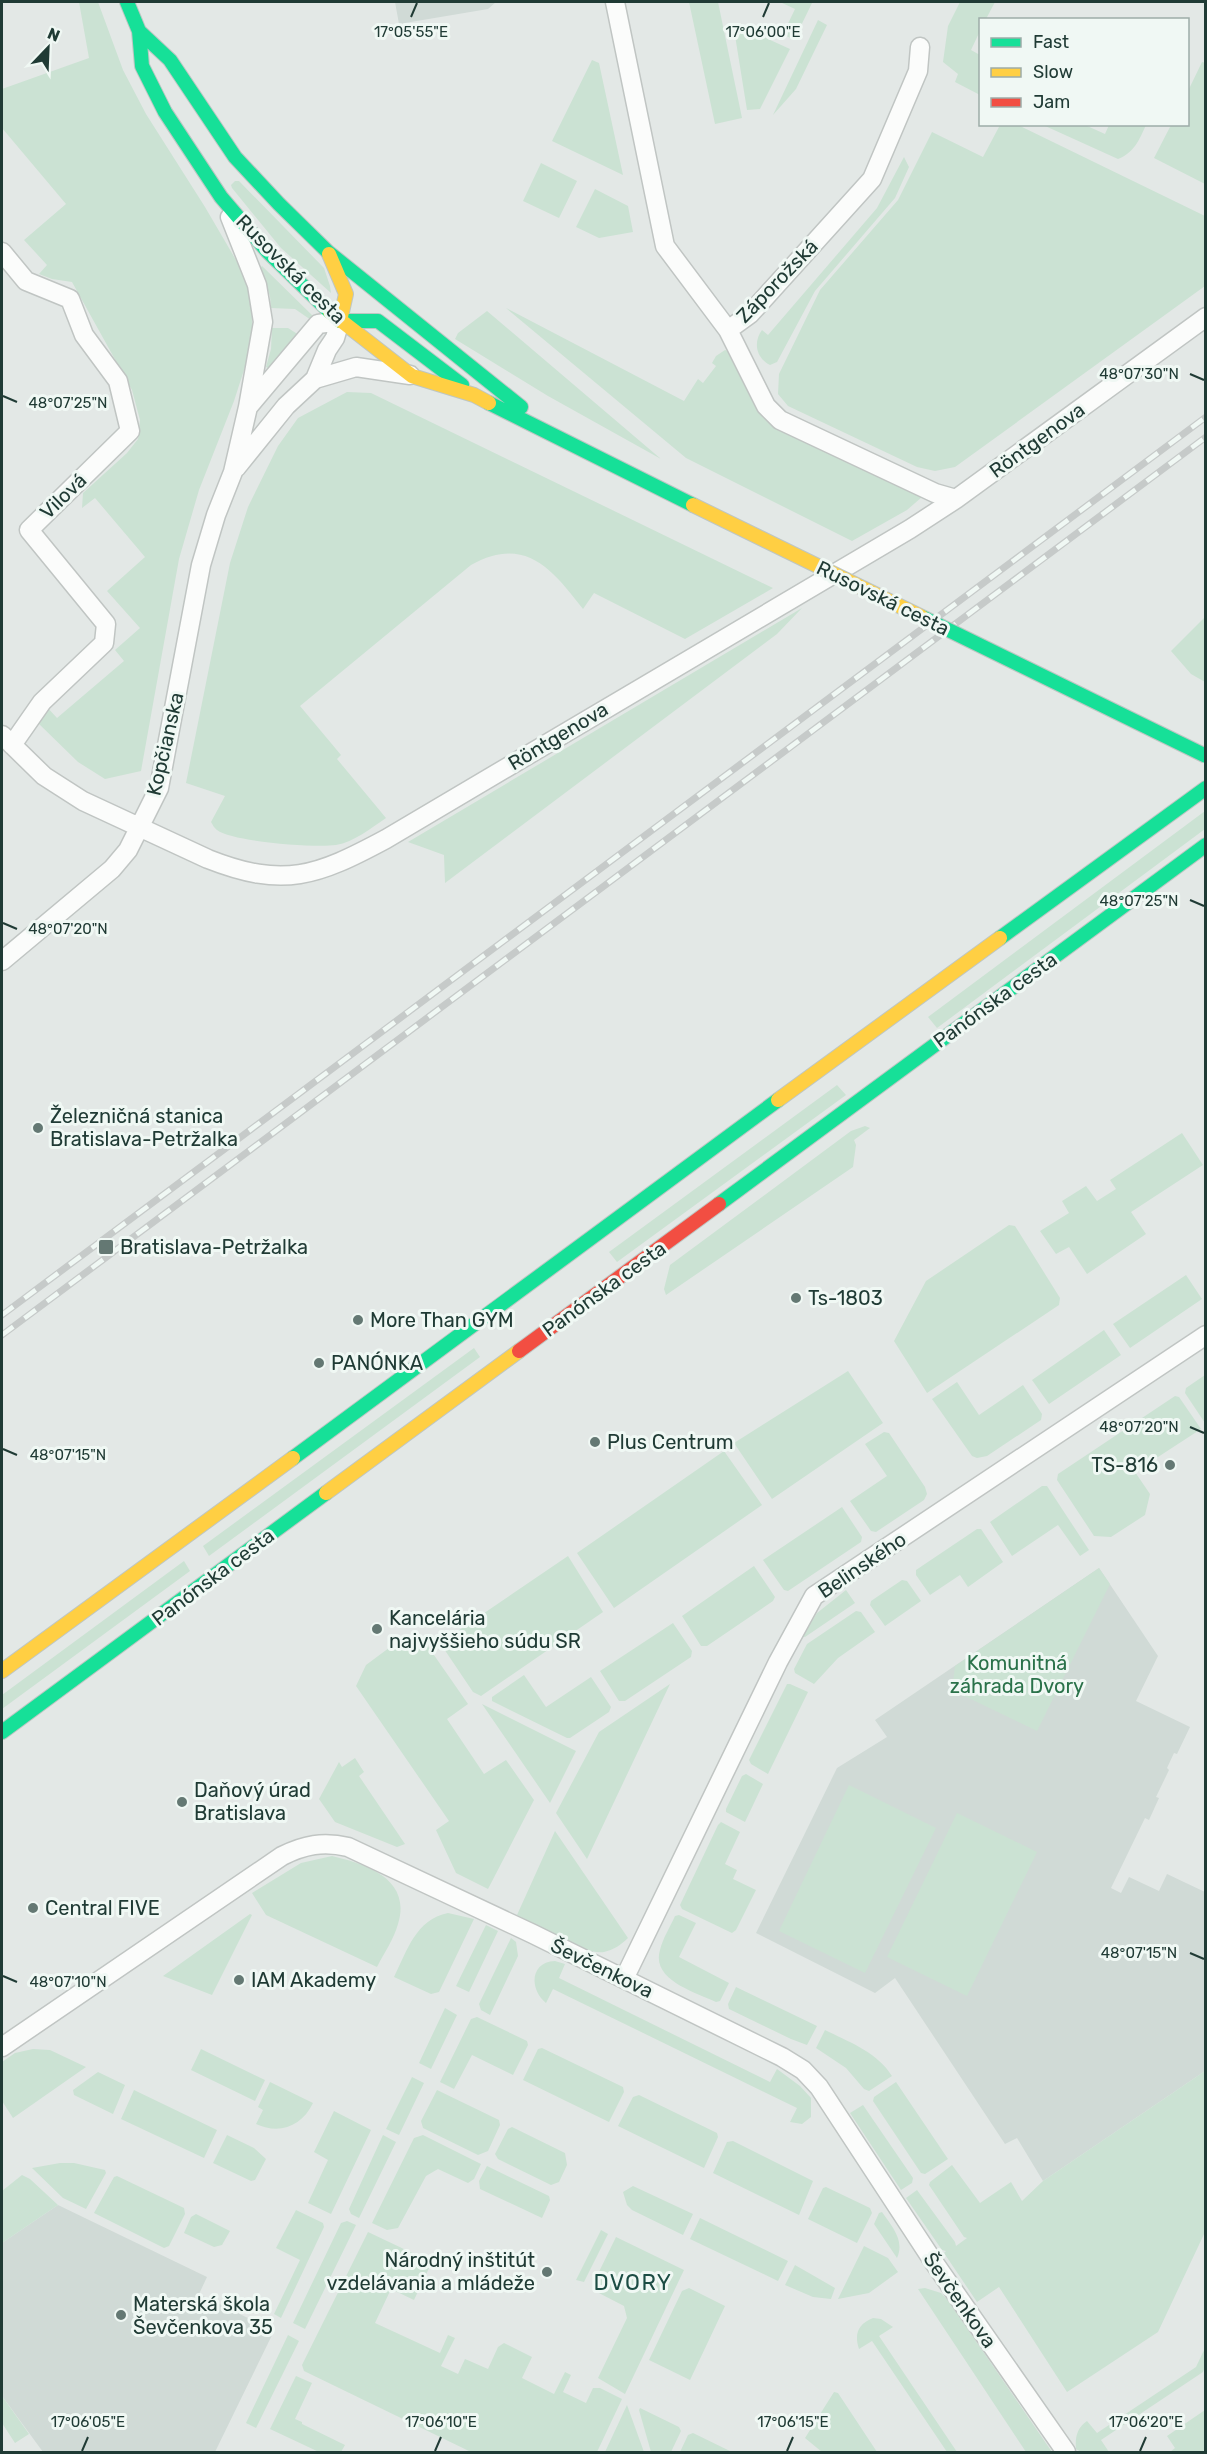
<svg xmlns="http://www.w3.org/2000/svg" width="1207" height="2454" viewBox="0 0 1207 2454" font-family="Rubik,sans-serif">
  <rect width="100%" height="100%" fill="#e3e8e6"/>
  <path fill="#d0dad6" d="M395,2H496L488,9L399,24Z
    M1099,1568L1158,1656L1136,1701L1190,1727L1177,1754L1174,1753L1167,1768L1169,1770L1156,1797L1159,1798L1149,1820L1145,1818L1111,1888L1121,1893L1129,1877L1159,1891L1167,1874L1205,1892V2071L1043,2181L1017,2138L1005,2144L895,1978L875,1993L756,1933L837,1768L887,1737L875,1720Z
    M58,2205L207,2277L199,2294L274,2331L215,2452H43L2,2396V2243Z"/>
  <path fill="#cbe2d3" d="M79,2H98L123,70L146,114L205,207L243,272L251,299L253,342L234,401L199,490L179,559L141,771L105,779L78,762L37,722L46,706L57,718L124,661L115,650L140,628L107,591L145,557L95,498L82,508L83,493L127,453L138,439L140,420L132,390L72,282L52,279L39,274L47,265L24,240L66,204L2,128V89L89,58Z
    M689,2H718L742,118L715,124Z
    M780,2L812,3L794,40L783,34L795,9Z
    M960,2H995L986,19L980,20V31L971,50L980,55V95L955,82L958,74L943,62L948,26Z
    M818,20L827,25L796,89L773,115Z
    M733,23L790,49L760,109L747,110Z
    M592,60L599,63L623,175L552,141Z
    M1202,62L1206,63L1205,184L1154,158L1171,125L1188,124V91Z
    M1000,125H1018L1205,216V286L955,467L935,471L917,467L788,406L778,394L779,374L820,290L898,200L932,132L983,157Z
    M1043,125H1085L1105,134L1109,125H1146C1139,140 1135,152 1118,159Z
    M904,157L909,167L895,198L815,291L777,362L770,365C756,358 753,342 762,330L768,335L877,208Z
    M541,163L577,181L559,218L523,201Z
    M235,181H239L324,268L330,286L331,293L281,248L232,188L231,185Z
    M595,189L628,206L633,232L599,238L576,227Z
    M262,266L314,317L311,320L295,309L271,308L270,296L260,268Z
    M506,308L684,401L698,379L703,383L716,366L712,363L716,356L725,350L730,352L765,416L923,495L922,497L907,510L852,541L686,458Z
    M487,311L661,459L548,396L455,339L458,333Z
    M272,328H288L299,335L270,369L266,367L271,349Z
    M347,392L371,393L773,588L685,639L594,593L583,609C552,569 525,535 471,565L300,706L341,755L337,759L386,818C371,828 354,842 336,845C315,848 233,842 217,830C214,828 213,825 211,822L225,796L186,783L230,563L248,507L278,446L298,418Z
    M802,608L777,634L445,883L444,855L408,842Z
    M1205,617V682L1191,674L1171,651Z
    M1205,811V829L937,1028L928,1017Z
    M837,1085L846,1095L617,1262L609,1252Z
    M865,1126L870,1128L854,1140L856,1145L853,1167L666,1295L664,1289L670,1265L851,1131Z
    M1182,1133L1203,1165L1131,1212L1146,1234L1087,1274L1069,1247L1056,1254L1040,1231L1069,1213L1062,1201L1086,1186L1097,1201L1116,1189L1110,1180Z
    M1009,1225L1015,1226L1060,1298L1059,1305L927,1393L894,1341L926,1281Z
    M1186,1275L1202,1299L1130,1348L1113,1324Z
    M1104,1330L1121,1355L1049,1404L1032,1380Z
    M474,1348L480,1357L209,1556L203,1546Z
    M848,1371L883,1423L772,1499L734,1443Z
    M1205,1375V1423L1185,1393L1186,1388Z
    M957,1382L979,1415L1023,1385L1042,1414L1041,1420L987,1456L977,1458L972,1456L932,1399Z
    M1175,1396L1179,1397L1201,1429L1135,1472L1150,1494L1145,1515L1111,1537L1094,1536L1057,1480L1058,1474Z
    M884,1432L889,1433L925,1487L927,1494L924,1500L876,1532L871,1531L850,1501L887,1476L865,1444Z
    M724,1451L762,1505L614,1608L577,1553Z
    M1042,1486H1047L1089,1550L1080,1556L1058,1525L1012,1556L990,1522Z
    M842,1507L862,1537L861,1542L788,1591L784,1590L763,1560Z
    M977,1529H981L1003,1562L968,1587L960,1575L930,1595L916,1575V1570Z
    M568,1556L603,1612L481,1696L473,1692L440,1643Z
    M184,1561L190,1571L2,1709V1695Z
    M754,1566L775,1597L773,1601L707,1646H701L682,1616Z
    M1099,1568L1110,1584L1037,1731L952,1690L955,1666Z
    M902,1580L907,1581L921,1601L885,1626L870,1605L871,1601Z
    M846,1590L855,1603L805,1637H802L817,1613Z
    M856,1611L861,1612L875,1632L838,1658L814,1684L795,1673L794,1669L807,1644Z
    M673,1623L692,1651L691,1657L625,1701H619L600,1671Z
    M401,1639L427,1645L468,1704L447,1719L484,1774L506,1760L534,1800L488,1889L456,1873L436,1830L449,1821L356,1686L366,1665Z
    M524,1675L546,1707L591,1677L611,1707L609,1712L570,1738H567L492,1701V1697Z
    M670,1684L587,1859L556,1813L599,1732Z
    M787,1684H790L808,1692L768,1774L751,1764L749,1760Z
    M482,1704L576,1751L550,1803Z
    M355,1758L364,1772L359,1776L405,1844L397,1847L335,1822L319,1799L339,1762L342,1767Z
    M746,1774L763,1784L745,1822L726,1812V1809L742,1776Z
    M849,1785L936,1828L865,1973L779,1931Z
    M957,1813L1037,1852L967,1996L887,1957Z
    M721,1822L740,1832L725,1864L737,1870L733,1879L756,1890L736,1930L732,1933L682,1909L680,1905L718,1825Z
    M555,1831L628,1938C621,1945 613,1950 604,1952C582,1955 538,1926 517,1915Z
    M332,1856C366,1864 412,1879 398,1924C394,1939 384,1953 377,1967L266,1915L252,1893L301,1863Z
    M448,1913L474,1919L439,1992L431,1994L394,1977C407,1951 416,1919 448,1913Z
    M250,1914L252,1915L212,1995L163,1976Z
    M679,1915L696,1923L679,1957L729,1983L720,2001L716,2002C695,1992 651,1980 660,1950C663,1938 670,1927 675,1916Z
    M486,1925L498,1931L469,1992L456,1986Z
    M511,1938L516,1942L518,1956L490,2015L481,2010L479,2004Z
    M555,1961L565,1964L559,1978L770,2082L777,2069L800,2086L811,2098V2117L802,2124L790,2122L797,2108L553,1989L546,2003C529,1989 530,1962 555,1961Z
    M736,1987L817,2026L807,2045L791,2039L729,2009L728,2004Z
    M445,2008L457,2015L431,2069L419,2063Z
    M477,2017L527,2041L528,2045L513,2075L472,2055L454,2089L440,2082L471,2019Z
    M825,2030C849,2042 877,2052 892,2076L869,2091L864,2089L846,2068L816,2048Z
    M542,2048L623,2087L624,2092L609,2122L523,2080L538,2049Z
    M33,2049L50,2050L86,2067L13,2118L2,2101V2062L15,2053Z
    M201,2049L265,2080L255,2101L191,2070Z
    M1205,2071V2232L1158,2332L1067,2392L999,2287L977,2302L944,2253L946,2251L942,2250L906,2198L917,2190L955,2242L956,2246L967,2238L964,2237L929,2185L930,2182L952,2165L980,2203L1011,2182L1022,2201L1043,2181Z
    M98,2072L125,2085L113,2114L74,2095L73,2090Z
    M412,2077L424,2083L399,2135L386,2129Z
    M270,2082L313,2103C302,2126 280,2135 256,2124L263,2110L258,2107Z
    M896,2082L948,2159L925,2174L921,2173L873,2101L874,2097Z
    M134,2090L217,2130L204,2158L121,2119Z
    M437,2090L499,2120L500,2125L488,2151L478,2155L423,2128L421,2121Z
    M639,2095L717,2133L718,2137L704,2168L618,2126L633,2097Z
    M863,2105L913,2178L912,2183L901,2190L850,2113Z
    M334,2111L371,2130L331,2214L308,2203L328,2160L314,2152Z
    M512,2127L565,2153L567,2165L559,2182L551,2185L498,2159L495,2154L508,2129Z
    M227,2135L254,2148L266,2159L255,2180L251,2181L213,2163Z
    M383,2135L396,2142L359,2218L351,2214L349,2209Z
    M423,2135L481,2164L474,2179L468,2183L438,2169L426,2176L398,2228L387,2230L372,2223L414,2138Z
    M733,2141L813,2181L799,2215L713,2173L727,2142Z
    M60,2163H74L105,2170L106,2173L86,2209L63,2198L32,2168Z
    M487,2166L549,2196L550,2200L542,2218L480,2189L479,2181Z
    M22,2175L30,2179L58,2205L2,2243V2191Z
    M117,2176L184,2208L185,2214L169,2246L164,2248L94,2213L114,2177Z
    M633,2186L693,2214L683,2235L632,2210L627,2205L623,2192Z
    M826,2187L870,2208L872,2213L857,2243L808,2219L823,2188Z
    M296,2210L323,2223L324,2227L281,2318L274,2314L300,2260L276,2248Z
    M882,2212C892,2227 905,2240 897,2258L874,2224L879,2213Z
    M196,2214L230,2231L222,2245L214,2247L184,2233L191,2217Z
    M700,2218L788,2261L778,2281L690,2239Z
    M347,2221L356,2225L305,2329L293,2323L341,2223Z
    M601,2230L608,2234L584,2282L576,2280Z
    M368,2232L425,2259L430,2266L414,2300L391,2289L375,2323L440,2353L448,2335L455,2338L441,2366L458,2374L465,2359L488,2369L498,2347L504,2343L532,2357L522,2378L554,2394L565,2372L571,2375L563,2392L586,2403L593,2388H600L622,2399L597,2452H471L304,2371L302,2365Z
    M616,2237L684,2270L625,2394L598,2378L627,2318L624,2306L595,2291L593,2284Z
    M864,2246L888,2258L898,2272L869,2293L838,2299Z
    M795,2265L835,2288L831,2299L813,2297L785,2285Z
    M689,2288L725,2306L690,2380L649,2360L682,2291Z
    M925,2288L941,2293L947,2299L1052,2452H1026L918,2289Z
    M873,2318L881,2319L893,2327L879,2336L957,2452H947L872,2341L859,2349C854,2334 858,2324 873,2318Z
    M288,2335L299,2341L256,2428L246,2423Z
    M1205,2348V2367L1203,2372L1101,2440L1109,2452H1081L1076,2449C1075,2437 1077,2428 1087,2421L1097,2433L1196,2367Z
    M296,2376L312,2383L295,2419L302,2422V2424L345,2445L341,2452H319L270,2429Z
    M834,2392L838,2393L877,2452H822L805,2438Z
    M2,2396L29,2434L15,2443L2,2423Z
    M627,2405L644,2452H605Z
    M640,2408L679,2427L681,2431L671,2452H651L639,2410Z
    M1205,2410V2452H1170L1175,2448L1167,2436Z
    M693,2433L732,2452H680L688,2435Z"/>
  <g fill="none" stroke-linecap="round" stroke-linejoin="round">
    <g stroke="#c0c5c3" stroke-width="21">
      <path id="street" d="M615,2L665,246L728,330L766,406L780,420L935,493L956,499
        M2,252L26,281L70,299L84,335L118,381L130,431L29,530L106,624L104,643L42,702L12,745
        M728,330L750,314L872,179L918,71L920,47
        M315,379L356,367L410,375
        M236,468L286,406L315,379L327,350L335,338L340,321L318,324L249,406
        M2,735L44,776L83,801L208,859C284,889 317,876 386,839L910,529L956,499L1206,317
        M2,961L112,869L128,850L159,788L201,565L216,515L233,472L248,407L263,322L257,285L230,217
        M624,1979L778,1662L814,1596L1206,1335
        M2,2047L282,1856C304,1845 323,1841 348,1847L533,1934L782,2057L803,2070L819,2087L933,2261L1066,2452"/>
    </g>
    <g stroke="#bec6c3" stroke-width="16">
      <path id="fast" d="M127,2L139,31L142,66L165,112L221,197L268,252L330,312
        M139,31L170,60L235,157L279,204L328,252L521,407
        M340,321H378L462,385
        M489,403L693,505
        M1000,938L1206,788
        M719,1204L1206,845
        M293,1458L778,1100
        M2,1732L326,1493"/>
    </g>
    <g stroke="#bec6c3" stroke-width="16">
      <path id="slow" d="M329,254L346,294L340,321
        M330,312L412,376L474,395L489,403
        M778,1100L1000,938
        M326,1493L519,1351
        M2,1671L293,1458"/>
    </g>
    <g stroke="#bec6c3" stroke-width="16">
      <path id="jam" d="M519,1351L719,1204"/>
    </g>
    <use href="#street" stroke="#fbfcfb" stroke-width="18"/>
    <use href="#fast" stroke="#16e098" stroke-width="14"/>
    <use href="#slow" stroke="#ffcf43" stroke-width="14"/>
    <use href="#jam" stroke="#f24e42" stroke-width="14"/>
    <g stroke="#c6cac9" stroke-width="7">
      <path id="rail" d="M2,1315L1206,417
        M2,1335L1206,437"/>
    </g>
    <use href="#rail" stroke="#f0f8f4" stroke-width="4.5" stroke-dasharray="14" stroke-linecap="butt"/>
    <g stroke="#bec6c3" stroke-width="16" stroke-linecap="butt">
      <path id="fast-bridge" d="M922,617L1206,756"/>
    </g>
    <g stroke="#bec6c3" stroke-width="16" stroke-linecap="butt">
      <path id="slow-bridge" d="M693,505L922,617"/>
    </g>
    <use href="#fast-bridge" stroke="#16e098" stroke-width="14"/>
    <use href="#slow-bridge" stroke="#ffcf43" stroke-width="14"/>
  </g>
  <path fill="none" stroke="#203b35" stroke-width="2" d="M411,17L417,3M763,17L769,3M1190,374L1204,380M3,396L17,402M1190,900L1204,906M3,923L17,929M1190,1427L1204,1433M3,1449L17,1455M1190,1953L1204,1959M3,1976L17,1982M82,2451L88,2437M435,2451L441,2437M787,2451L793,2437M1140,2451L1146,2437"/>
  <g fill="#647873" stroke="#f0f8f4" stroke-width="2">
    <circle cx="38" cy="1128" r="6"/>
    <rect x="98" y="1239" width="16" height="16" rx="3"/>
    <circle cx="796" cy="1298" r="6"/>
    <circle cx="358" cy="1320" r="6"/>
    <circle cx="319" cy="1363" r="6"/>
    <circle cx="595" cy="1442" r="6"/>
    <circle cx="1170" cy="1465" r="6"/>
    <circle cx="377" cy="1629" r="6"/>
    <circle cx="182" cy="1802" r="6"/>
    <circle cx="33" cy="1908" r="6"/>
    <circle cx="239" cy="1980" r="6"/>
    <circle cx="547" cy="2272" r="6"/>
    <circle cx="121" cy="2315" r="6"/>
  </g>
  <g text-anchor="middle" stroke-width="6" stroke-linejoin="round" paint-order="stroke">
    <g font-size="20" fill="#203b35" stroke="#f0f8f4">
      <text transform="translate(291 269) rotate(45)" y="7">Rusovská cesta</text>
      <text transform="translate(777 281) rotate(-46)" y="7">Záporožská</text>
      <text transform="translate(1037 440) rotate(-36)" y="7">Röntgenova</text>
      <text transform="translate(63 496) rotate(-44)" y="7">Vilová</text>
      <text transform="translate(883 598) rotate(26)" y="7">Rusovská cesta</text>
      <text transform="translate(558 736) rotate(-31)" y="7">Röntgenova</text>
      <text transform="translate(165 744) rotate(-77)" y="7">Kopčianska</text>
      <text transform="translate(995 1000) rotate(-36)" y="7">Panónska cesta</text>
      <text transform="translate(604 1289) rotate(-36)" y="7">Panónska cesta</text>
      <text transform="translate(862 1565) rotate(-34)" y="7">Belinského</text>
      <text transform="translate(213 1577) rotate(-37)" y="7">Panónska cesta</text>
      <text transform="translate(602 1968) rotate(26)" y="7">Ševčenkova</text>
      <text transform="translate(960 2300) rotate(55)" y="7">Ševčenkova</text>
    </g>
    <g font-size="20" fill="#203b35" stroke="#f0f8f4" text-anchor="start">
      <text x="50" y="1123">Železničná stanica<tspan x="50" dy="23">Bratislava-Petržalka</tspan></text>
      <text x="120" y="1254">Bratislava-Petržalka</text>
      <text x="808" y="1305">Ts-1803</text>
      <text x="370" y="1327">More Than GYM</text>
      <text x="331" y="1370">PANÓNKA</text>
      <text x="607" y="1449">Plus Centrum</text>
      <text x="1158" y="1472" text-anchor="end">TS-816</text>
      <text x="389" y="1625">Kancelária<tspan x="389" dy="23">najvyššieho súdu SR</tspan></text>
      <text x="194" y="1797">Daňový úrad<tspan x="194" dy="23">Bratislava</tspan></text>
      <text x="45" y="1915">Central FIVE</text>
      <text x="251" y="1987">IAM Akademy</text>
      <text x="535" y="2267" text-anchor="end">Národný inštitút<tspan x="535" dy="23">vzdelávania a mládeže</tspan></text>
      <text x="133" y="2311">Materská škola<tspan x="133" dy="23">Ševčenkova 35</tspan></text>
    </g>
    <g font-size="20" fill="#2a724a" stroke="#f0f8f4">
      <text x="1017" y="1670">Komunitná<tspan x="1017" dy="23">záhrada Dvory</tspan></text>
    </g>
    <g font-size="22" letter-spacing="1.5" fill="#1c4d44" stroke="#f0f8f4">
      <text x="633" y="2290">DVORY</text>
    </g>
  </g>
  <g font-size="15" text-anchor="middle" fill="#203b35" stroke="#f0f8f4" stroke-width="6" stroke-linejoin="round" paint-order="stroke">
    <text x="411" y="37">17°05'55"E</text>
    <text x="763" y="37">17°06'00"E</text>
    <text x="1139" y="379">48°07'30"N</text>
    <text x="68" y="408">48°07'25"N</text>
    <text x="1139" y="906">48°07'25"N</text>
    <text x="68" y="934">48°07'20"N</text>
    <text x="1139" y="1432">48°07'20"N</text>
    <text x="68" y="1460">48°07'15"N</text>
    <text x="1139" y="1958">48°07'15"N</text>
    <text x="68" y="1987">48°07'10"N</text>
    <text x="88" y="2427">17°06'05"E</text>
    <text x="441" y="2427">17°06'10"E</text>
    <text x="793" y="2427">17°06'15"E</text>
    <text x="1146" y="2427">17°06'20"E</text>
  </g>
  <rect width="1207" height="2454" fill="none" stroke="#203b35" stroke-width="6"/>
  <rect x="979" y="18" width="210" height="108" fill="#f0f8f4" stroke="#9daca8" stroke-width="1.5"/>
  <rect x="991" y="38" width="30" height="9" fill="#16e098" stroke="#9daca8" stroke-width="1.5"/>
  <text x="1033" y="48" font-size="18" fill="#203b35">Fast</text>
  <rect x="991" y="68" width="30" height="9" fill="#ffcf43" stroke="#9daca8" stroke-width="1.5"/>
  <text x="1033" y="78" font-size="18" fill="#203b35">Slow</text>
  <rect x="991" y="98" width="30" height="9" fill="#f24e42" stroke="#9daca8" stroke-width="1.5"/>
  <text x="1033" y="108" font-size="18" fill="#203b35">Jam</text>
  <g transform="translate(48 48) rotate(23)" stroke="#f0f8f4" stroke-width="4.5" paint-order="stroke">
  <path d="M0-4.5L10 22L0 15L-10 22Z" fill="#203b35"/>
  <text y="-9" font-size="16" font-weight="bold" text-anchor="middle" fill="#203b35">N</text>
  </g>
</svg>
